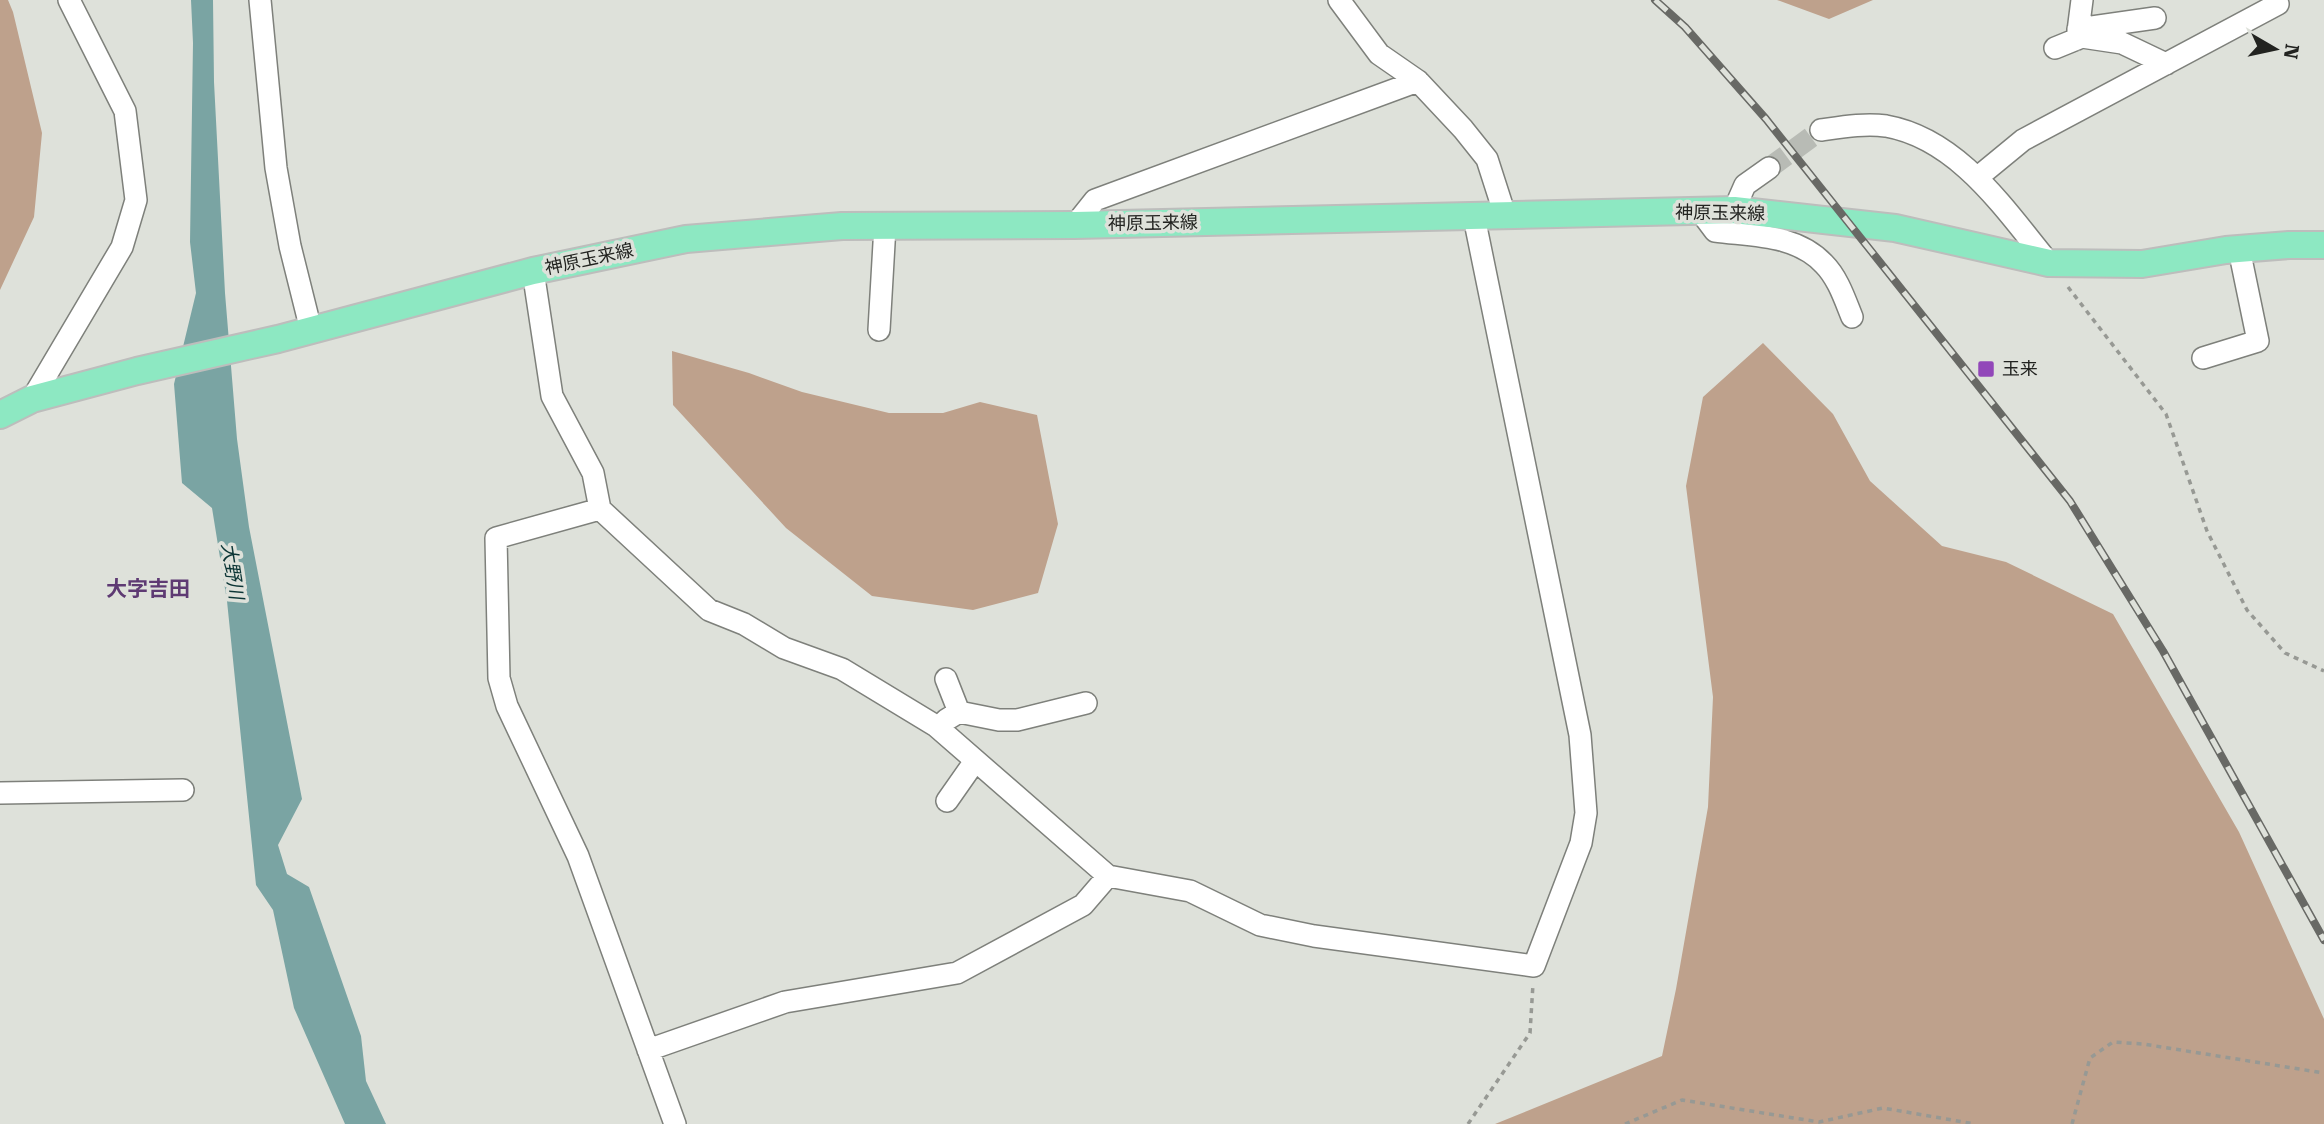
<svg xmlns="http://www.w3.org/2000/svg" width="2324" height="1124" viewBox="0 0 2324 1124" font-family="'Roboto Serif','Noto Sans JP',serif">
  <rect width="100%" height="100%" fill="#dee1da"/>
  <path fill="#bea18c" d="M0,0H8L13,12L42,133L34,217L0,290Z
    M1777,0H1873L1829,19Z
    M1763,343L1833,414L1870,481L1942,546L2006,562L2113,614L2239,832L2324,1019V1124H1495L1662,1056L1676,989L1708,807L1713,697L1686,486L1703,397Z
    M672,351L749,373L802,392L889,413H943L980,402L1037,415L1058,524L1038,593L973,610L872,596L786,528L673,405Z"/>
  <path fill="#7aa4a3" d="M191,0H213L214,82L225,293L237,439L249,527L302,799L278,845L287,874L309,887L361,1036L366,1081L386,1124H345L294,1008L273,910L256,885L227,601L212,508L182,483L174,384L196,293L190,242L193,43Z"/>
  <g fill="none" stroke-linecap="round" stroke-linejoin="round">
    <path stroke="#b8bbb5" stroke-width="21" stroke-dasharray="21 10" stroke-linecap="butt" d="M1769,168L1821,130"/>
    <g stroke="#7e807b" stroke-width="24">
      <path id="minor" d="M260,0L276,168L290,246L311,330
        M1339,0L1379,54L1418,81L1463,129L1487,159L1505,215
        M2078,29L2155,18
        M2077,39L2082,0
        M2055,48L2082,37L2122,43L2166,64
        M1821,130C1842,127 1865,123 1886,126C1959,139 2005,210 2049,263
        M1978,177L2023,140L2278,4
        M1734,210L1745,185L1769,168
        M1700,211L1715,231C1752,236 1796,234 1824,264C1838,278 1845,300 1852,317
        M1075,225L1095,200L1418,81
        M533,271L552,396L593,473L600,509L709,610L744,624L784,648L842,669L936,726L1108,876
        M879,330L885,226
        M2203,358L2258,341L2239,249
        M32,399L122,247L136,200L125,111L69,0
        M600,509L496,538L499,678L507,706L578,856L675,1124
        M946,679L959,712L946,720
        M959,712L999,720H1017L1086,703
        M0,793L183,790
        M947,801L975,761
        M648,1050L785,1002L957,973L1083,905L1108,876L1190,891L1260,925L1314,936L1534,966L1581,843L1586,813L1580,735L1474,217"/>
    </g>
    <g stroke="#bdbdbc" stroke-width="30">
      <path id="major" d="M0,415L32,399L137,371L278,339L533,271L686,239L842,226L1075,225L1734,210L1895,228L2049,263L2142,264L2226,250L2289,245H2324"/>
    </g>
    <path stroke="#979994" stroke-width="3.5" stroke-dasharray="5 5" stroke-linecap="butt" d="M2068,287L2166,414L2207,531L2247,610L2285,653L2324,671
      M1468,1124L1530,1033L1533,984
      M1625,1124L1682,1100L1819,1122L1883,1108L1975,1124
      M2072,1124L2090,1058L2113,1042L2143,1044L2324,1073"/>
    <use href="#minor" stroke="#fff" stroke-width="21"/>
    <use href="#major" stroke="#8de8c2" stroke-width="26"/>
    <g stroke="#686965" stroke-width="8">
      <path id="rail" d="M1655,0L1685,27L1766,119L2070,501L2163,651L2324,940"/>
    </g>
    <use href="#rail" stroke="#dee1da" stroke-width="5" stroke-dasharray="16" stroke-linecap="butt"/>
  </g>
  <rect fill="#9247b9" stroke="#dee1da" stroke-width="2.5" x="1977" y="360" width="18" height="18" rx="3.5"/>
  <g text-anchor="middle" stroke-width="7" stroke-linejoin="round" paint-order="stroke">
    <g font-size="18" fill="#222320" stroke="#dee1da">
      <text transform="translate(1720 213) rotate(1)" y="6">神原玉来線</text>
      <text transform="translate(1153 223) rotate(-1)" y="6">神原玉来線</text>
      <text transform="translate(589 259) rotate(-12)" y="6">神原玉来線</text>
    </g>
    <g font-size="18" fill="#222320" stroke="#dee1da" text-anchor="start">
      <text x="2002" y="375">玉来</text>
    </g>
    <g font-size="19" font-style="italic" fill="#0b3535" stroke="#dee1da">
      <text transform="translate(233 571) rotate(81)" y="7">大野川</text>
    </g>
    <g font-size="21" font-weight="bold" fill="#5e3a73" stroke="#dee1da">
      <text x="148" y="596">大字吉田</text>
    </g>
  </g>
  <g transform="translate(2275 49) rotate(99)" stroke="#dee1da" stroke-width="5" paint-order="stroke">
  <path d="M0-5L12 26L0 18L-12 26Z" fill="#222320"/>
  <text y="-10" font-size="19" font-weight="bold" text-anchor="middle" fill="#222320">N</text>
  </g>
</svg>
